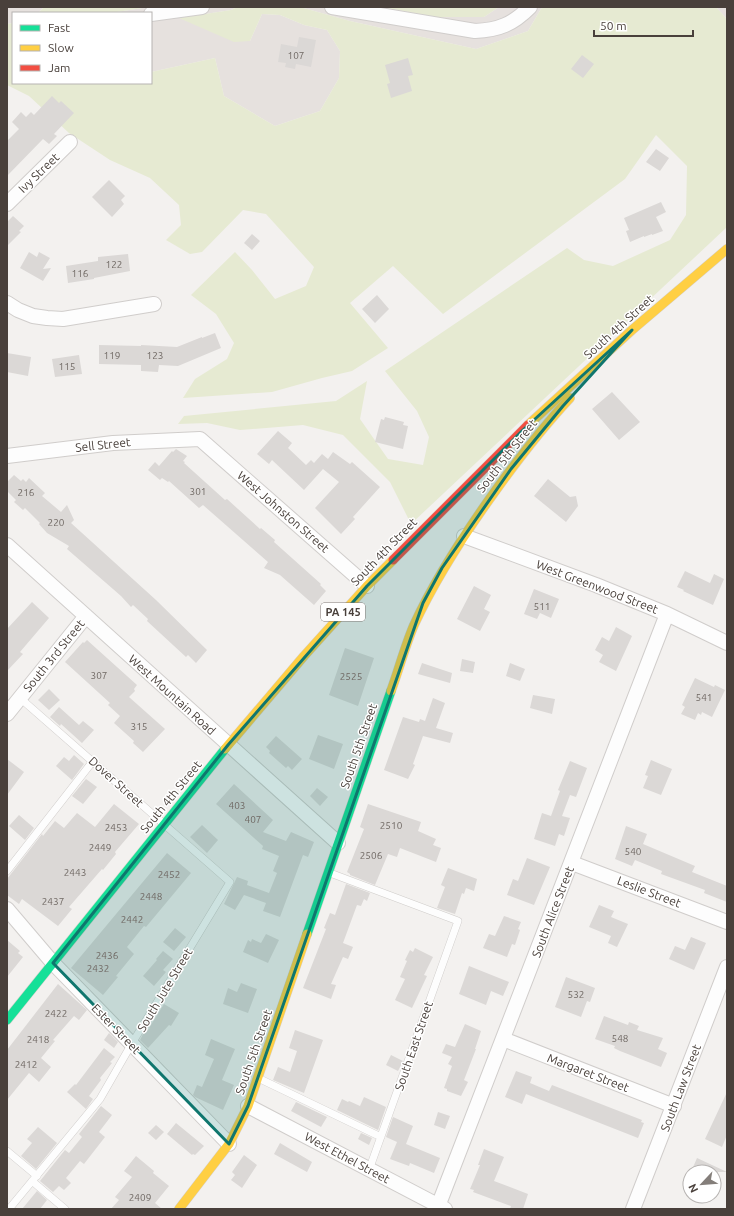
<svg xmlns="http://www.w3.org/2000/svg" width="734" height="1216" viewBox="0 0 734 1216" font-family="Ubuntu,sans-serif">
  <rect width="100%" height="100%" fill="#f3f1ef"/>
  <path fill="#e6e1de" d="M7,7H44L38,13H13V23L7,24Z
    M149,7H237L231,10L180,18L205,28L250,41L262,14L280,15L304,25L327,30L340,51L339,78L320,111L275,126L224,96L215,58L151,72V13H110Z
    M300,7H382L436,17H484L499,7H542L528,31L476,49L350,21Z
    M716,7H727L726,18Z"/>
  <path fill="#e6ead2" d="M44,7H149L110,13H38Z
    M237,7H300L350,21L476,49L528,31L542,7H716L726,18L727,17V227L411,524L390,482L343,435L303,425L240,430L207,423L178,424L184,416L336,401L367,381L360,419L388,459L423,465L429,437L417,411L385,371L567,248L584,260L613,266L670,240L686,215L687,166L656,135L625,179L443,314L393,266L350,303L388,348L352,371L322,378L272,392L183,398L195,379L227,359L234,343L216,314L191,295L235,252L252,270L275,299L306,286L314,267L266,214L243,210L202,252L190,254L166,240L181,225L179,205L150,178L110,160L69,133L29,96L7,85V24L13,23V83H151V72L215,58L224,96L275,126L320,111L339,78L340,51L327,30L304,25L280,15L262,14L250,41L234,42L179,18L231,10Z
    M382,7H499L484,17H436Z"/>
  <path fill="#dbd8d6" d="M299,37L316,40L311,67L296,64L295,69L285,67L286,63L278,62L281,44L297,47Z
    M582,55L594,64L583,78L571,69Z
    M408,58L413,75L408,76L412,91L391,98L387,84L390,83L385,65Z
    M52,96L59,103L61,101L74,113L54,134L57,136L49,144L43,139L7,176V141L19,129L12,122L21,112L26,117L31,112L34,115Z
    M656,149L669,158L660,171L646,162Z
    M109,180L125,196L121,200L124,204L112,217L92,197Z
    M661,202L666,212L656,217L663,231L652,235V234L644,237V236L630,242L626,231L629,230L624,218Z
    M13,216L24,226L19,231L21,232L7,246V222Z
    M252,234L260,241L252,250L244,243Z
    M29,252L37,257L39,252L50,258L43,269L51,268L43,281L20,268Z
    M128,254L130,271L94,278V279L68,283L66,266L98,261V257Z
    M377,295L389,309L375,323L362,309Z
    M215,333L221,348L178,366L159,365L158,372L141,371V365L99,364V345L141,346V345L177,347L202,337V338Z
    M7,353L31,357L28,376L7,372Z
    M79,355L82,374L55,377L52,359Z
    M612,392L640,422L619,440L592,409Z
    M385,417L404,422L403,425L408,426L403,449L375,442L381,419L384,420Z
    M278,431L292,443L288,448L306,465L311,460L314,463L322,454L328,459L333,452L350,464L352,462L380,487L353,517L355,519L341,534L315,508L339,482L323,469L304,490L272,460L269,464L257,454Z
    M176,449L187,456L183,461L185,462L184,463L225,500L227,499L260,529L261,528L275,540L274,542L321,584L320,585L326,591L314,605L280,575L264,568L268,562L203,505L199,508L169,481L168,482L162,478L160,480L148,470L155,462L159,466L172,451L173,452Z
    M14,475L21,481L23,479L26,482L29,478L45,493L42,496L61,512L67,505L74,520L71,523L156,600L207,650L196,663L188,655L186,657L147,621L148,619L133,605L131,607L121,596L67,549L69,546L47,533L39,524L40,523L25,508L23,510L14,502L16,500L7,491V482Z
    M548,479L570,497L576,496L578,506L566,522L534,496Z
    M685,571L710,583L714,574L724,579L713,605L683,591L684,590L677,587Z
    M474,586L491,595L484,609L490,612L480,631L457,619Z
    M534,589L559,599L551,618L540,613L537,619L524,614Z
    M32,602L49,618L20,652L23,654L7,671V629Z
    M616,627L632,636L616,671L599,662L603,655L595,650L602,637L609,641Z
    M87,640L137,685L134,689L135,691L129,697L165,729L143,752L133,743L134,741L114,723L120,716L108,705L110,703L65,662L83,642L84,643Z
    M345,648L374,658L358,706L329,695Z
    M462,659L475,662L473,673L460,671Z
    M422,663L452,673L450,683L418,674Z
    M510,663L525,669L520,681L506,676Z
    M695,678L714,687L715,685L725,690L712,717L702,712L701,715L698,713L695,720L681,714L685,707L682,705Z
    M49,689L60,700L49,710L38,700Z
    M533,695L555,699L552,714L530,708Z
    M433,698L445,703L436,728L453,733L450,743L423,736L413,764L415,765L408,779L384,770L403,717L419,722L420,719L425,721Z
    M59,707L79,725L83,721L94,730L82,743L61,724L60,726L50,717Z
    M318,735L343,744L334,769L309,759Z
    M276,736L302,759L292,770L288,766L286,768L269,753L270,751L266,747Z
    M74,755L84,764L72,780L56,766L64,757L69,761Z
    M7,759L24,772L7,795Z
    M651,760L672,769L661,795L643,788L648,776L645,775Z
    M570,761L587,768L576,797L570,795L562,816L570,818L564,836L559,834L555,846L534,839L542,813L551,816L560,791L558,790Z
    M86,779L97,787L83,804L72,796Z
    M234,784L273,820L263,832L286,841L291,832L314,842L308,857L303,855L280,917L263,911L266,903L244,895L235,910L224,904L237,877L248,881L247,885L269,893L277,873L273,871L279,856L262,849L263,846L216,804Z
    M317,788L328,797L320,806L310,796Z
    M114,804L139,824L115,852L116,854L103,870L102,869L69,907L72,909L58,926L22,899L19,904L7,895V879L42,834L43,836L55,821L64,828L77,813L95,827Z
    M368,804L421,822L418,831L436,839L433,845L441,848L436,862L400,848L397,857L388,854L375,885L350,875V874L347,872L364,829L360,827Z
    M19,815L34,828L25,840L9,826Z
    M202,825L218,840L207,853L190,837Z
    M626,826L647,834L643,844L695,866L692,872L727,886V902L704,893L705,890L661,874L662,871L635,860L632,866L615,859Z
    M167,853L191,873L146,927L144,926L127,947L134,954L116,976L118,977L103,995L71,968Z
    M527,858L550,867L534,905L507,895L513,879L518,881Z
    M448,868L477,879L474,891L466,888L464,894L462,893L455,914L437,908L445,887L441,885Z
    M346,884L370,893L367,901L364,899L361,906L357,905L343,943L353,947L348,959L343,957L331,984L336,985L331,999L303,988L326,929L324,928L330,913L335,915Z
    M599,905L614,911L611,917L628,924L617,947L608,943L611,936L589,927Z
    M504,916L521,922L518,929L520,930L515,945L512,944L507,957L483,948L489,934L495,936Z
    M175,928L186,937L174,951L163,942Z
    M266,934L279,940L268,963L243,952L248,940L251,942L252,939L261,943Z
    M691,937L706,943L694,970L669,959L675,946L685,950Z
    M7,940L20,951L18,953L23,957L7,977Z
    M415,948L433,957L424,975L427,976L412,1008L395,1000L405,979L400,977L407,961L405,960L410,950L413,952Z
    M163,951L173,959L163,970L166,972L154,986L143,976L157,960L156,959Z
    M469,966L509,982L503,996L491,991L486,1005L459,994Z
    M566,977L595,988L590,1002L587,1001L581,1017L555,1007Z
    M241,983L257,989L248,1013L223,1004L228,988L237,992Z
    M58,984L87,1010L79,1020L74,1016L53,1040L55,1041L41,1058L51,1067L39,1082L29,1073L7,1100V1050Z
    M164,1004L179,1013L171,1026L169,1025L148,1048L140,1040L143,1034L150,1028H149Z
    M604,1016L628,1025L629,1022L639,1026L637,1030L663,1038L658,1049L667,1053L661,1067L620,1051L614,1048L615,1046L595,1039Z
    M465,1024L481,1031L475,1049H476L464,1080L468,1082L461,1096L447,1091V1089L444,1088L452,1066L448,1064L452,1057L442,1053L446,1044L455,1047Z
    M295,1030L323,1040L304,1093L273,1080L278,1067L290,1072L297,1051L289,1048Z
    M109,1033L118,1042L114,1048L104,1040Z
    M211,1039L235,1049L222,1080L234,1085L223,1110L195,1097L193,1095L197,1085L202,1087L214,1059L205,1055Z
    M104,1048L115,1057L110,1062L112,1063L100,1078L101,1080L89,1096L93,1099L86,1109L67,1092L75,1084L76,1085Z
    M391,1055L403,1061L398,1071L386,1065Z
    M516,1071L532,1077L530,1083L549,1091L552,1085L642,1120L641,1122L644,1123L638,1138L526,1094L522,1104L505,1097Z
    M727,1092V1135L722,1147L705,1139Z
    M364,1097L386,1107L378,1130L337,1110L342,1099L348,1102L349,1101L360,1106Z
    M296,1102L327,1117L321,1127L291,1111Z
    M101,1106L112,1115L99,1132L105,1137L84,1164L80,1161L66,1178L71,1183L64,1190L59,1186L53,1192L40,1181L65,1150L69,1153L82,1137L79,1134Z
    M438,1112L450,1116L445,1129L434,1125Z
    M393,1117L413,1126L406,1144L440,1158L434,1173L410,1163L409,1166L390,1159L397,1142L386,1137Z
    M176,1123L204,1146L195,1155L193,1154L192,1155L167,1134Z
    M156,1125L164,1132L156,1140L148,1133Z
    M38,1127L57,1143L36,1169L21,1156L32,1143L27,1139Z
    M361,1133L372,1138L369,1145L358,1139Z
    M280,1143L312,1162L307,1172L274,1154Z
    M484,1149L504,1157L494,1181L528,1194L523,1209H510L511,1206L473,1192L474,1190L470,1189L480,1165H478Z
    M244,1155L257,1165L242,1188L231,1180L235,1175L232,1172Z
    M136,1156L154,1171L153,1173L169,1186L155,1203L162,1209H111L119,1200L115,1197L132,1177L124,1171Z
    M697,1158L727,1172H691Z
    M37,1191L47,1200L40,1209H22Z"/>
  <g fill="none" stroke-linecap="round" stroke-linejoin="round">
    <g stroke="#d0cdcb" stroke-width="8">
      <path id="lane" d="M7,871L93,761
        M330,873L458,921L369,1170
        M258,1078L381,1137
        M7,1151L37,1176
        M32,1181L65,1209
        M9,1209L100,1099L131,1045L230,882L20,698"/>
    </g>
    <g stroke="#d0cdcb" stroke-width="16">
      <path id="street" d="M332,7L475,31C499,30 513,24 530,7
        M151,14L202,7
        M7,204L70,142
        M7,303L18,310L33,316L47,318L63,319L154,304
        M7,456L113,443L200,439L367,586
        M464,536L596,585L667,614L727,643
        M7,545L338,843
        M7,714L86,616
        M572,863L727,922
        M7,909L53,963L229,1144
        M503,1039L674,1106
        M248,1106L445,1209
        M437,1209L667,614
        M633,1209L727,967"/>
    </g>
    <g stroke="#d4cfca" stroke-width="10">
      <path id="fast" d="M307,934L391,691
        M7,1020L225,749"/>
    </g>
    <g stroke="#d4cfca" stroke-width="10">
      <path id="slow" d="M528,425L632,330L727,249
        M391,691C399,669 405,646 414,625C436,577 465,533 496,490C519,458 543,427 570,398
        M225,749L304,656L367,586L393,560
        M179,1209L229,1144L248,1106L307,934"/>
    </g>
    <g stroke="#d4cfca" stroke-width="10">
      <path id="jam" d="M393,560L528,425"/>
    </g>
    <use href="#lane" stroke="#fdfdfd" stroke-width="7"/>
    <use href="#street" stroke="#fdfdfd" stroke-width="14"/>
    <use href="#fast" stroke="#16e098" stroke-width="9"/>
    <use href="#slow" stroke="#ffcf43" stroke-width="9"/>
    <use href="#jam" stroke="#f24e42" stroke-width="9"/>
  </g>
  <path fill="#0f766e" fill-opacity="0.2" stroke="#0f766e" stroke-width="3" stroke-linejoin="round" d="M632,330L563,406L511,469L442,568L423,603L248,1106L229,1144L53,963L228,745L367,586L523,430Z"/>
  <g text-anchor="middle" stroke-width="3" stroke-linejoin="round" paint-order="stroke">
    <g font-size="10" fill="#6f6863">
      <text x="296" y="59">107</text>
      <text x="114" y="268">122</text>
      <text x="80" y="277">116</text>
      <text x="112" y="359">119</text>
      <text x="155" y="359">123</text>
      <text x="67" y="370">115</text>
      <text x="198" y="495">301</text>
      <text x="26" y="496">216</text>
      <text x="56" y="526">220</text>
      <text x="542" y="610">511</text>
      <text x="99" y="679">307</text>
      <text x="351" y="680">2525</text>
      <text x="704" y="701">541</text>
      <text x="139" y="730">315</text>
      <text x="237" y="809">403</text>
      <text x="253" y="823">407</text>
      <text x="391" y="829">2510</text>
      <text x="116" y="831">2453</text>
      <text x="100" y="851">2449</text>
      <text x="633" y="855">540</text>
      <text x="371" y="859">2506</text>
      <text x="75" y="876">2443</text>
      <text x="169" y="878">2452</text>
      <text x="151" y="900">2448</text>
      <text x="53" y="905">2437</text>
      <text x="132" y="923">2442</text>
      <text x="107" y="959">2436</text>
      <text x="98" y="972">2432</text>
      <text x="576" y="998">532</text>
      <text x="56" y="1017">2422</text>
      <text x="620" y="1042">548</text>
      <text x="38" y="1043">2418</text>
      <text x="26" y="1068">2412</text>
      <text x="140" y="1201">2409</text>
    </g>
    <rect fill="#fff" stroke="#807976" stroke-width="1" x="321" y="603" width="44" height="18" rx="3"/>
    <g font-size="11" font-weight="bold" fill="#49403b">
      <text x="343" y="616">PA 145</text>
    </g>
    <g font-size="12" fill="#49403b" stroke="#fff">
      <text transform="translate(39 173) rotate(-44)" y="4">Ivy Street</text>
      <text transform="translate(619 327) rotate(-42)" y="4">South 4th Street</text>
      <text transform="translate(103 445) rotate(-6)" y="4">Sell Street</text>
      <text transform="translate(507 456) rotate(-52)" y="4">South 5th Street</text>
      <text transform="translate(283 512) rotate(41)" y="4">West Johnston Street</text>
      <text transform="translate(384 552) rotate(-46)" y="4">South 4th Street</text>
      <text transform="translate(597 587) rotate(21)" y="4">West Greenwood Street</text>
      <text transform="translate(54 656) rotate(-51)" y="4">South 3rd Street</text>
      <text transform="translate(172 695) rotate(42)" y="4">West Mountain Road</text>
      <text transform="translate(359 746) rotate(-71)" y="4">South 5th Street</text>
      <text transform="translate(116 782) rotate(42)" y="4">Dover Street</text>
      <text transform="translate(171 797) rotate(-51)" y="4">South 4th Street</text>
      <text transform="translate(649 892) rotate(21)" y="4">Leslie Street</text>
      <text transform="translate(553 912) rotate(-69)" y="4">South Alice Street</text>
      <text transform="translate(165 990) rotate(-59)" y="4">South Jute Street</text>
      <text transform="translate(116 1029) rotate(46)" y="4">Ester Street</text>
      <text transform="translate(414 1046) rotate(-71)" y="4">South East Street</text>
      <text transform="translate(254 1052) rotate(-71)" y="4">South 5th Street</text>
      <text transform="translate(588 1073) rotate(21)" y="4">Margaret Street</text>
      <text transform="translate(681 1088) rotate(-69)" y="4">South Law Street</text>
      <text transform="translate(347 1158) rotate(28)" y="4">West Ethel Street</text>
    </g>
  </g>
  <rect width="734" height="1216" fill="none" stroke="#49403b" stroke-width="16"/>
  <rect x="12" y="12" width="140" height="72" fill="#ffffff" stroke="#b6b3b1"/>
  <rect x="20" y="25" width="20" height="6" fill="#16e098" stroke="#b6b3b1"/>
  <text x="48" y="32" font-size="12" fill="#49403b">Fast</text>
  <rect x="20" y="45" width="20" height="6" fill="#ffcf43" stroke="#b6b3b1"/>
  <text x="48" y="52" font-size="12" fill="#49403b">Slow</text>
  <rect x="20" y="65" width="20" height="6" fill="#f24e42" stroke="#b6b3b1"/>
  <text x="48" y="72" font-size="12" fill="#49403b">Jam</text>
  <g transform="translate(702 1184) rotate(244)"><circle r="19" fill="#ffffff" stroke="#b6b3b1"/>
  <path d="M0-3L7 15L0 10L-7 15Z" fill="#847e7a"/>
  <text y="-6" font-size="11" font-weight="bold" text-anchor="middle" fill="#49403b">N</text>
  </g>
  <path d="M594 30v6h99v-6" fill="none" stroke="#49403b" stroke-width="2"/>
  <text x="600" y="30" font-size="12" fill="#49403b" stroke="#ffffff" stroke-width="3" paint-order="stroke">50 m</text>
</svg>
